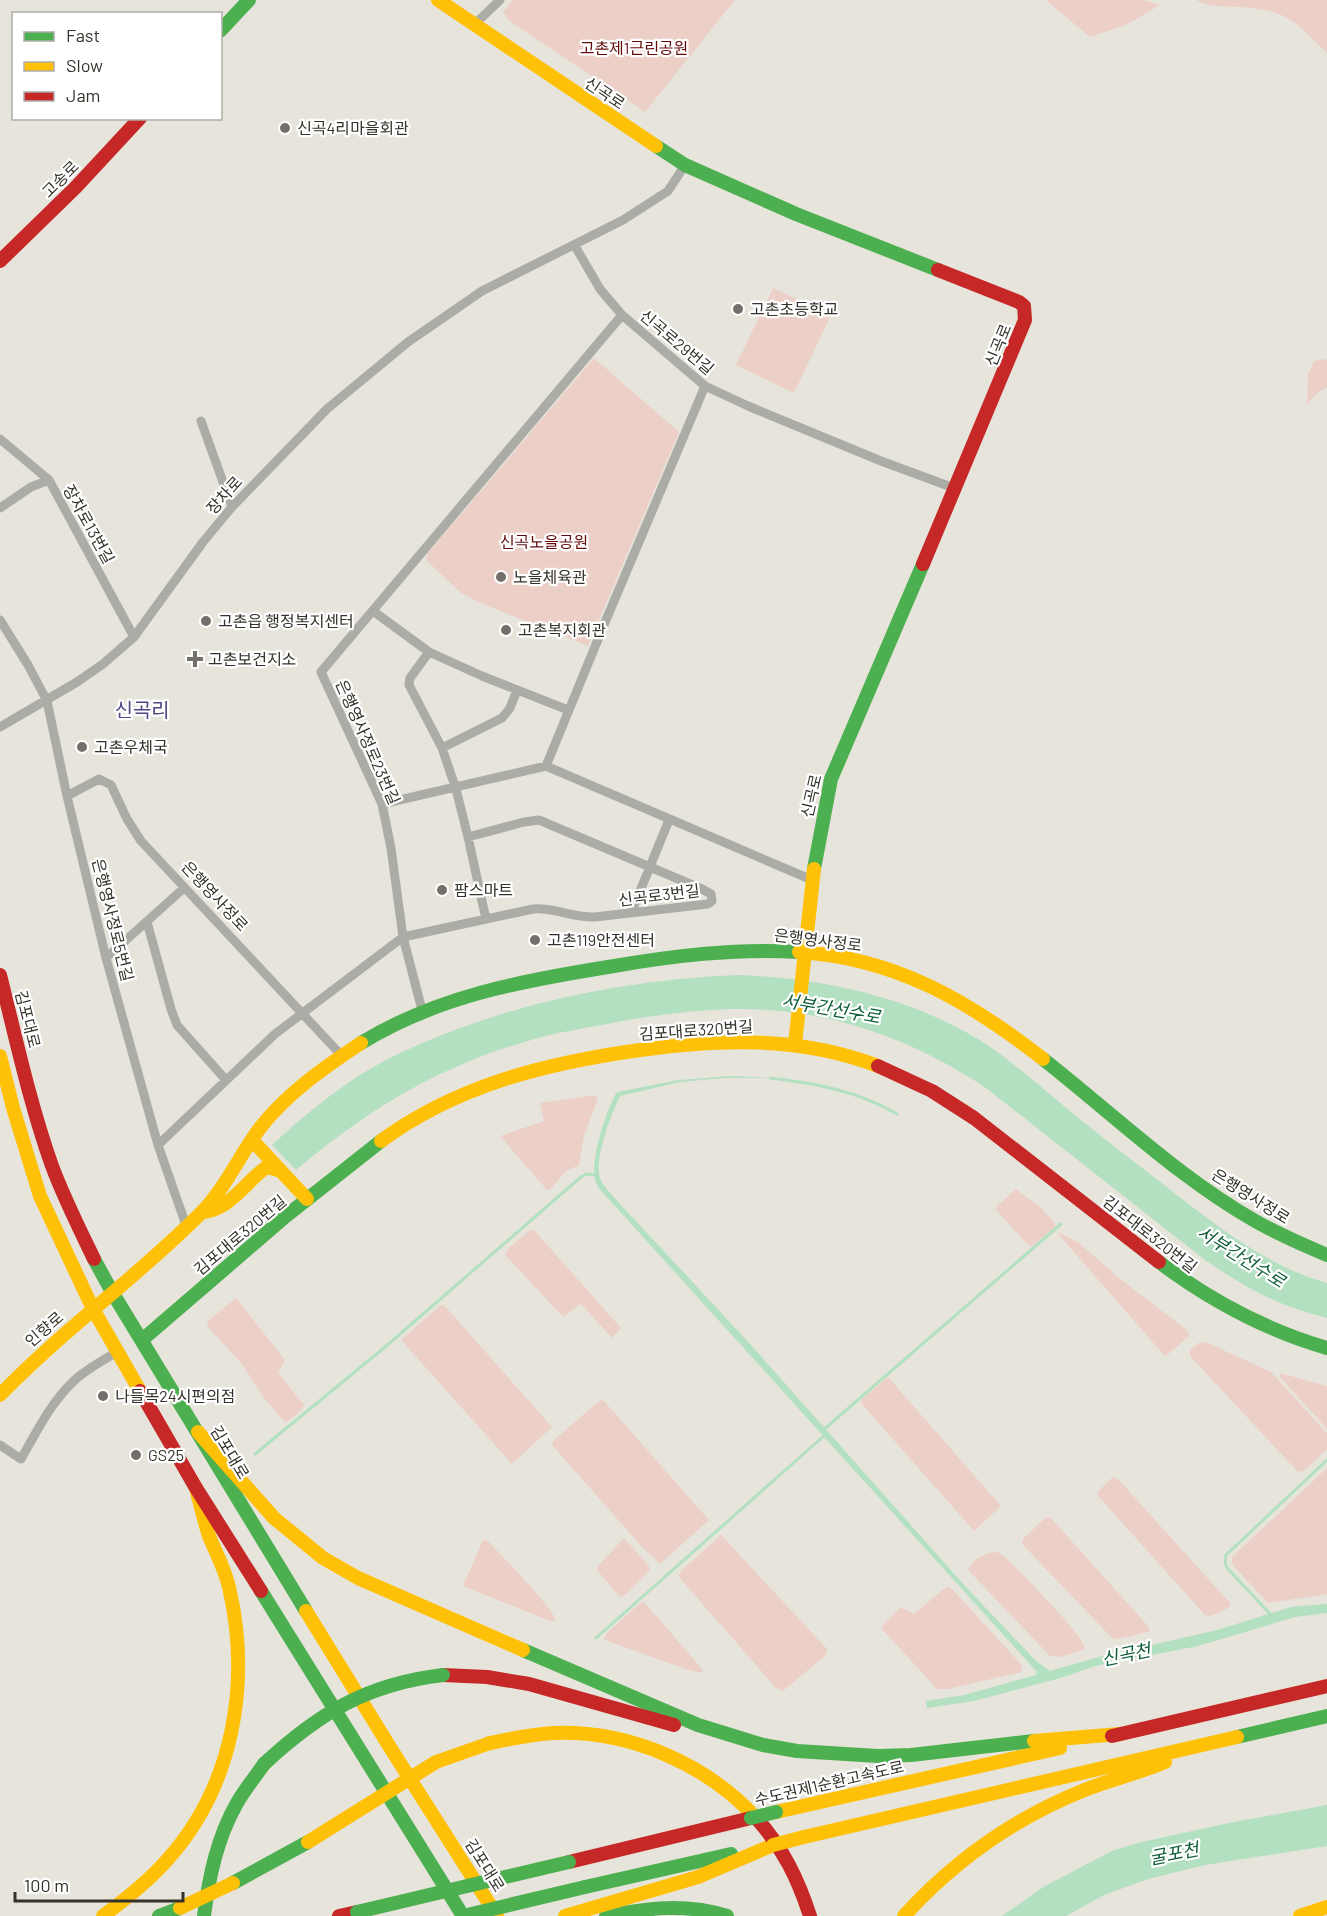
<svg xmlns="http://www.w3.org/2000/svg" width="1327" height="1916" viewBox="0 0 1327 1916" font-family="Barlow,'Noto Sans KR',sans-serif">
  <rect width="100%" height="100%" fill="#e7e4db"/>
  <path fill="#ecd0c8" d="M513,0H735L645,112L508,20L503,12Z
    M1046,0H1143L1160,5L1126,25L1090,37Z
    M1196,0H1327V53C1293,20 1288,10 1238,7C1225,6 1207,7 1196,0Z
    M773,288L831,315L794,393L736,365Z
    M594,358L679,432L588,646L478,602L461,593L426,560L428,553Z
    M1327,359V387L1316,394L1307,405L1308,374L1314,361Z
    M595,1095L598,1098L584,1136L579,1165L566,1171L551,1189L547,1190L500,1136L544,1121L540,1103Z
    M1016,1189L1041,1208L1055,1223V1227L1031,1247L1029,1246L996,1210V1207Z
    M530,1230H534L621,1328L612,1338L581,1304L563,1317L508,1258L505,1254L508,1249Z
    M1060,1233L1079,1243L1119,1278L1188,1331L1189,1336L1166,1356L1164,1355L1059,1235Z
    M236,1298L285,1360L278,1373L304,1405L301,1410L286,1423L264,1398L242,1364L207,1326L208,1321Z
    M441,1305H444L552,1427L512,1464L401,1340Z
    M1200,1342L1208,1343L1271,1372L1327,1433V1449L1304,1471L1298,1472L1190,1356V1350Z
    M1280,1373L1327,1386V1429L1280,1377Z
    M888,1377L1000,1505V1507L974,1531L861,1403L862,1399Z
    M600,1400L604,1401L709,1520L660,1564L642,1547L552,1445L553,1441Z
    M1327,1468V1594L1268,1603L1232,1564V1557Z
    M1113,1477L1118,1479L1230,1603V1607L1211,1616L1205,1615L1098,1496L1097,1492Z
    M1050,1517L1148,1626L1150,1630L1148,1632L1117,1639L1112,1638L1022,1544L1023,1539L1045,1518Z
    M721,1535L827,1649L826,1654L821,1659L783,1691L776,1688L678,1576L681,1571Z
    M624,1538L649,1566L650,1570L625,1595L620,1597L597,1570L598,1566Z
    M483,1540L489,1542C501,1555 554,1609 556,1621H550L463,1586Z
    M997,1552L1005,1557C1018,1570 1086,1637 1085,1649L1060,1657L1050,1656L971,1573L968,1569C972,1560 987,1552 997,1552Z
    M946,1587H949L952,1589L1022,1665L1021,1672L948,1689H937L882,1629V1626L901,1607L914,1614Z
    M644,1602L703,1670L702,1673L688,1670L605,1640L604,1638L607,1633L640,1603Z"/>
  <path fill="#b2e0c0" d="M738,975C821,978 906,996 978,1039C1011,1060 1041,1087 1071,1112C1103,1138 1136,1163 1168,1188C1217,1226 1266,1266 1327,1283V1318C1278,1306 1246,1288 1205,1260L986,1088C912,1038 823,1007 734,1009C694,1010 655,1015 617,1022C587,1028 557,1032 528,1041C441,1065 364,1112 296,1170L272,1145C307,1113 344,1082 386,1060C494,1006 618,980 738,975Z
    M730,1076L772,1078H725L680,1082L620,1096C611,1114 594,1159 600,1178C604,1188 614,1197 621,1205L751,1345L965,1586L1036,1661L1050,1671L1099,1657L1217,1630L1291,1607L1327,1604V1613L1295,1617L1198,1646L1095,1666L1064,1677L974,1701L927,1708L926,1701L964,1695L1036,1675L1037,1672L605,1195C601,1190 596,1186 595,1179C590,1161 607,1107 617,1092L679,1080Z
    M1327,1805V1846L1205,1865L1148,1879L1104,1895L1066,1916H1002L1045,1886L1112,1851L1137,1843L1229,1823Z"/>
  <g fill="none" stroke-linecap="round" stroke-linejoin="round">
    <path stroke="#b2e0c0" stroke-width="3" d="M770,1078C814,1083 858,1091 897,1114
      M822,1431L1061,1224
      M255,1454L385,1347L581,1177L587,1174L597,1175
      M1271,1615L1227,1568L1225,1563L1226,1555L1327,1460
      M596,1638L825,1435"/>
    <path stroke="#acaca7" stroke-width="9" d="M475,24L500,0
      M575,246L600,289L622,315L705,386L748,406L881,461L954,488
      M201,421L232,507
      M0,439L49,480L134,637
      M0,508L31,487L49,480
      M373,611L429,652L482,676L568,710
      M0,620L28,665L47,701L67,796L106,958L158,1145L187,1228
      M0,727L77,682L103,664L134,637L203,542L232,507L327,409L408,342L482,291L623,220L668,191L685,165
      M442,748L502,718L510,708L517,690
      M546,766L606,620L705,386
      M67,796L99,779L111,785L127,819L141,841L342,1056
      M382,804L546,766L812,880
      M468,837L486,919
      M631,913L669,820
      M147,922L171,1009L177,1025L225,1079
      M106,958L184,888
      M422,1010L403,937L391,848L382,804L321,672L622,315
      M158,1145L275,1034L403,937L533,909C554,907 573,918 595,917L708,904L712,901L711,894L702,889L539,820L524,822L468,837L456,789L442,748L409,685L410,678L429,652
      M0,1445L21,1459C37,1431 52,1400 77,1378C89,1368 103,1360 117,1352"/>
    <path stroke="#4caf50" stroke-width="14" d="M220,31L249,0
      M656,146L685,165L796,214L938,270
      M814,869L831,779L923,564
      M361,1043C438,996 521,981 608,967C671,956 735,948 799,952
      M1043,1059C1113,1114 1179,1178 1257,1222C1280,1235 1303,1245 1327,1255
      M94,1259L112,1292L306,1611
      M1159,1262C1211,1301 1265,1330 1327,1348
      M142,1340L286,1216L381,1141
      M261,1591L463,1916
      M523,1650L698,1725L763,1745L797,1751L878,1756L911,1755L1034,1741
      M1237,1737L1327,1716
      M233,1883L308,1842
      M585,1887L731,1854
      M159,1916L180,1908
      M204,1916C209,1877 217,1838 237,1803C245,1789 255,1777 264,1764
      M606,1916C647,1908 686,1903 727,1916"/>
    <path stroke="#ffc107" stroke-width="14" d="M438,0L656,146
      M799,952C895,958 969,1001 1043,1059
      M795,1044L814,869
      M0,1056L13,1108L40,1196L93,1309L140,1391
      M252,1140L307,1199
      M381,1141C457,1085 547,1063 640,1050C721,1039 800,1036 878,1066
      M203,1212C230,1209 244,1184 264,1169L268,1167L281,1171
      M0,1395C63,1330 136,1278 200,1214C225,1189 239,1156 260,1128C287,1093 325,1067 361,1043
      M198,1432L274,1518L323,1558L358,1578L523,1650
      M306,1611L391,1749L497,1916
      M1034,1741L1120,1734
      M490,1743C511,1739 532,1734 554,1733C629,1730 707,1764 757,1819
      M776,1812L1060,1748
      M804,1837L1237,1737
      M103,1916C126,1899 149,1881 168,1859C234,1785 251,1682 229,1587C225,1569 216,1553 209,1536C204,1520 200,1504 196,1488
      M565,1916L698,1877L773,1845
      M904,1916C955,1860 1016,1817 1087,1789C1113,1779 1139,1773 1165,1762
      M1300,1916L1327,1907"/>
    <path stroke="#c62828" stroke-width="14" d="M0,261L76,187L140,118
      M923,564L1025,320L1024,306L1019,302L938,270
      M0,975C16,1039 30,1104 52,1166C64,1198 79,1228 94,1259
      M878,1066L932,1091L974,1118L1159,1262
      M140,1391L196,1488L261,1591
      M443,1675L487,1677L529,1684L674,1725
      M1112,1736L1327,1686
      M757,1819C783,1848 798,1879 810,1916
      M569,1862L751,1818
      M339,1916L357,1912"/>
    <path stroke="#4caf50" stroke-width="14" d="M264,1764C319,1713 367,1684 443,1675
      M751,1818L776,1812
      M357,1912L569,1862
      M463,1916L585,1887"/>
    <path stroke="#ffc107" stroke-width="14" d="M308,1842L436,1762L490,1743
      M773,1845L804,1837
      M180,1908L233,1883"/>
  </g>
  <g fill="#737069" stroke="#fff" stroke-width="2">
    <circle cx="285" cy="128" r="6"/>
    <circle cx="738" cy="309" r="6"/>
    <circle cx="501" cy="577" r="6"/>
    <circle cx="206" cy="621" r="6"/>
    <circle cx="506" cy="630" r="6"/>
    <path d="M192 650h6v6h6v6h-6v6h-6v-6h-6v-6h6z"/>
    <circle cx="82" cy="747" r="6"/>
    <circle cx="442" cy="890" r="6"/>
    <circle cx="535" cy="940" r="6"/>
    <circle cx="103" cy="1396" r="6"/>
    <circle cx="136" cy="1455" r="6"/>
  </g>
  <g text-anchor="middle" stroke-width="4.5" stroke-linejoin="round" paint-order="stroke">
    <g font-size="16" fill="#620b0a" stroke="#fff">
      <text x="634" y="54">고촌제1근린공원</text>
      <text x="544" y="548">신곡노을공원</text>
    </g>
    <g font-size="16" fill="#34322b" stroke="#fff">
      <text transform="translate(605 93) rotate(34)" y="6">신곡로</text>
      <text transform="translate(60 179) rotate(-45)" y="6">고송로</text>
      <text transform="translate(677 342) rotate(40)" y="6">신곡로29번길</text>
      <text transform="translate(998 345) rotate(-68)" y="6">신곡로</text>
      <text transform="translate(224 495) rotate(-48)" y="6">장차로</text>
      <text transform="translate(89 524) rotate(61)" y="6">장차로13번길</text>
      <text transform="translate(368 742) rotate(66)" y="6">은행영사정로23번길</text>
      <text transform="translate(811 796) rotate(-77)" y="6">신곡로</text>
      <text transform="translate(659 895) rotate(-7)" y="6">신곡로3번길</text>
      <text transform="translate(215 896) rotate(47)" y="6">은행영사정로</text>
      <text transform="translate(113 920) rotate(76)" y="6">은행영사정로5번길</text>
      <text transform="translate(818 940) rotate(7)" y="6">은행영사정로</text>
      <text transform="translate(28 1019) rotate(76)" y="6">김포대로</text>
      <text transform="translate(696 1030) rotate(-4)" y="6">김포대로320번길</text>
      <text transform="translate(1251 1196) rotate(32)" y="6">은행영사정로</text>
      <text transform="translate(1150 1234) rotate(38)" y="6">김포대로320번길</text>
      <text transform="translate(240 1235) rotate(-40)" y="6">김포대로320번길</text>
      <text transform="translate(44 1329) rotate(-41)" y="6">인향로</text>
      <text transform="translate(230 1452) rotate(59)" y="6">김포대로</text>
      <text transform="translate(829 1783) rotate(-13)" y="6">수도권제1순환고속도로</text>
      <text transform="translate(485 1865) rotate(58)" y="6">김포대로</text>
    </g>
    <g font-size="16" fill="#34322b" stroke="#fff" text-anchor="start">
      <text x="297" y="134">신곡4리마을회관</text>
      <text x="750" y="315">고촌초등학교</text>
      <text x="513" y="583">노을체육관</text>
      <text x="218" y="627">고촌읍 행정복지센터</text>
      <text x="518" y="636">고촌복지회관</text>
      <text x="208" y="665">고촌보건지소</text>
      <text x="94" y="753">고촌우체국</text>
      <text x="454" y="896">팜스마트</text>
      <text x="547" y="946">고촌119안전센터</text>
      <text x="115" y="1402">나들목24시편의점</text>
      <text x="148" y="1461">GS25</text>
    </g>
    <g font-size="18" font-style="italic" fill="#0e5d38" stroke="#fff">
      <text transform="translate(831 1009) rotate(10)" y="6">서부간선수로</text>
      <text transform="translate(1241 1257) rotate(32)" y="6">서부간선수로</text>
      <text transform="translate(1126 1655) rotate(-12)" y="6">신곡천</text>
      <text transform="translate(1174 1854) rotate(-11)" y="6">굴포천</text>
    </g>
    <g font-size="20" fill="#524684" stroke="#fff">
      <text x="142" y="717">신곡리</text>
    </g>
  </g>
  <rect x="12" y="12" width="210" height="108" fill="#ffffff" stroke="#aeadaa" stroke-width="1.5"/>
  <rect x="24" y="32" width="30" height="9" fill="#4caf50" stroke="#aeadaa" stroke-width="1.5"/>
  <text x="66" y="42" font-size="18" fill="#34322b">Fast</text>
  <rect x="24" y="62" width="30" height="9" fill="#ffc107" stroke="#aeadaa" stroke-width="1.5"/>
  <text x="66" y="72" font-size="18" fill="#34322b">Slow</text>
  <rect x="24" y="92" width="30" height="9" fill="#c62828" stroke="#aeadaa" stroke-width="1.5"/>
  <text x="66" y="102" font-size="18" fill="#34322b">Jam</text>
  <path d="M15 1892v9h168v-9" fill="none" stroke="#34322b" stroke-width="3"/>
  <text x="24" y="1892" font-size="18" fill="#34322b" stroke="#ffffff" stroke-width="4.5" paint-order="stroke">100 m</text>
</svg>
